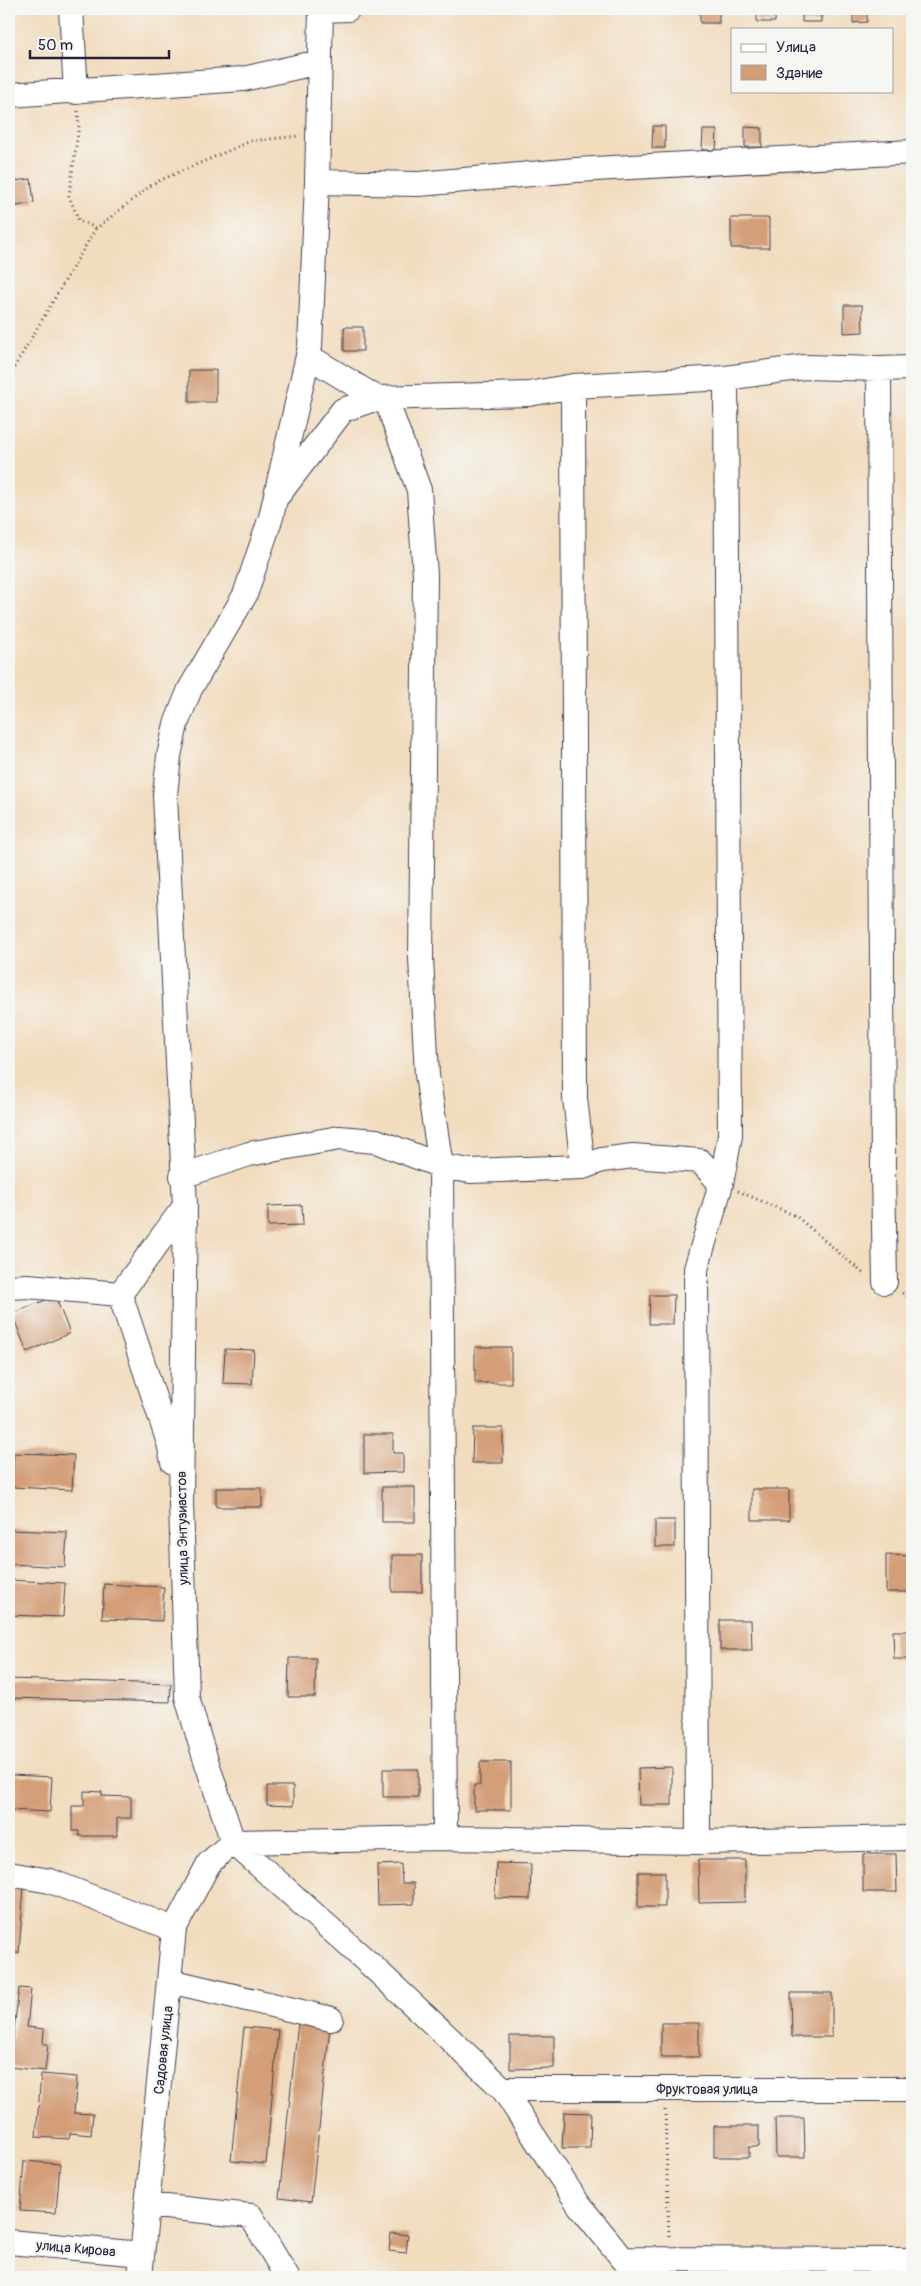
<svg xmlns="http://www.w3.org/2000/svg" width="921" height="2286" viewBox="0 0 921 2286" font-family="Pangolin,sans-serif">
  <rect width="100%" height="100%" fill="#f6f6f2"/>
  <filter id="ink" filterUnits="userSpaceOnUse"><feTurbulence type="fractalNoise" baseFrequency=".02" numOctaves="2"/><feDisplacementMap in="SourceGraphic" scale="10" xChannelSelector="R" yChannelSelector="G"/><feConvolveMatrix kernelMatrix="1 2 1 2 8 2 1 2 1" color-interpolation-filters="sRGB"/></filter>
  <filter id="wash" filterUnits="userSpaceOnUse"><feTurbulence type="fractalNoise" baseFrequency=".0096" numOctaves="4" result="noise"/><feDisplacementMap in="SourceGraphic" scale="20" xChannelSelector="R" yChannelSelector="G"/><feGaussianBlur stdDeviation="1.12" result="paint"/><feColorMatrix in="noise" values="0 0 0 0 0 0 0 0 0 0 0 0 0 0 0 0 0 1.4 0 .05"/><feComposite in="paint" operator="in"/></filter>
  <g filter="url(#wash)">
    <rect width="100%" height="100%" fill="#f1dcbe"/>
    <g id="blocks">
      <path fill="#d39e78" d="M700,9H719V23H700Z
        M757,9H775V22H757Z
        M802,9H821V22H802Z
        M853,9H867V22L853,23Z
        M653,126H665V148H652Z
        M745,127L762,128V147H745Z
        M703,130H717L716,150H702Z
        M31,179L34,203L16,206L13,181Z
        M731,218H769V248H731Z
        M844,305H862L863,332L844,333Z
        M344,327H363V351H344Z
        M189,370H216V402H189Z
        M302,1205L303,1225L268,1226V1206Z
        M650,1295H674L673,1324H649Z
        M55,1296L70,1333L27,1352L12,1314Z
        M475,1347H511V1383H475Z
        M225,1349L254,1350L252,1384L223,1383Z
        M473,1428H503V1463H472Z
        M364,1434H393V1453H403V1472L364,1473Z
        M14,1453L74,1455L72,1490L12,1487Z
        M382,1487H415V1522H382Z
        M216,1488H262V1507H216Z
        M752,1489H789V1520H752Z
        M655,1520H675V1547H655Z
        M9,1530L67,1532L65,1567L9,1564Z
        M392,1555H422V1592H392Z
        M886,1555L912,1556V1592H886Z
        M9,1580L65,1583L63,1617L9,1615Z
        M104,1584L164,1587L162,1621L102,1619Z
        M720,1620H751L752,1650H720Z
        M893,1631H912V1659H894Z
        M289,1658H316L315,1697H288Z
        M9,1679L171,1684L170,1702L9,1698Z
        M480,1762H511V1810H474V1785H480Z
        M672,1767V1805H639L638,1768Z
        M383,1769H418V1797H383Z
        M11,1775L52,1777L50,1812L9,1810Z
        M267,1786H293V1806L267,1805Z
        M84,1791L102,1792V1796L131,1797V1818H117V1836H79V1831H72V1806H84Z
        M863,1854H896L897,1892H863Z
        M698,1860H745V1902L699,1903Z
        M496,1863L531,1864L530,1899L495,1898Z
        M401,1864L402,1883H414V1904L378,1905L377,1865Z
        M638,1872H665V1907H638Z
        M9,1883L24,1885L19,1953H9Z
        M19,1988L31,1989L27,2027L44,2029L43,2044H48L45,2071L9,2067V2037L13,2038Z
        M791,1993H832V2037H792Z
        M298,2023L330,2027L311,2202L279,2198Z
        M661,2023H699V2057H661Z
        M244,2027L278,2030L266,2164L231,2161Z
        M510,2036H554V2068L510,2069Z
        M41,2074L77,2077L74,2113L93,2114L91,2135L70,2133L69,2139L36,2137Z
        M564,2112L591,2113L590,2148H562Z
        M775,2118H804L805,2157H776Z
        M714,2126H759V2147H749V2157H714Z
        M24,2161L60,2164L56,2213L20,2211Z
        M391,2233L408,2235L406,2253L389,2251Z"/>
    </g>
  </g>
  <g filter="url(#ink)">
    <use href="#blocks" fill-opacity="0" stroke="#413e4f" stroke-width="1"/>
    <g fill="none" stroke-linecap="round" stroke-linejoin="round">
      <g stroke="#413e4f" stroke-width="26">
        <path id="minor" d="M71,9L76,92
          M321,9L317,182L310,347L271,517L245,595L190,689L176,724L169,756L165,795L185,1206L181,1503L187,1697L200,1742L233,1842L373,1967L503,2089L579,2205L623,2259L912,2260
          M321,10L348,9
          M9,95L243,79L319,62
          M317,182L419,184L576,170L912,152
          M308,356L388,405L419,490L425,575L421,958L427,1075L441,1166L445,1838
          M879,369L883,1170L885,1282
          M573,386L575,1098L583,1167
          M279,494L343,410L377,398L529,394L573,386L726,378L805,367L879,369L912,368
          M182,1176L249,1154L339,1138L376,1141L441,1166L470,1171L583,1167L602,1160L633,1156L700,1161L721,1184
          M9,1287L28,1286L120,1294L185,1206
          M120,1294L169,1443L173,1462
          M233,1842L445,1838L698,1842L912,1838
          M698,1842L696,1269L721,1184L730,1136L726,378
          M9,1874L50,1881L174,1929
          M170,1981L331,2019
          M503,2089H912
          M147,2205L251,2216L287,2277
          M9,2242L142,2254
          M140,2277L174,1929L209,1863L233,1842"/>
      </g>
      <path stroke="#413e4f" stroke-width="3" stroke-dasharray="1 4" stroke-linecap="butt" d="M78,111L79,125L69,196L79,221L97,228L154,183L251,141L299,136
        M9,376L96,228
        M738,1191L796,1216L865,1275
        M902,1293L912,1299
        M665,2110L669,2238"/>
      <use href="#minor" stroke="#fff" stroke-width="24"/>
    </g>
  </g>
  <g text-anchor="middle" stroke-width="4.5" stroke-linejoin="round" paint-order="stroke">
    <g font-size="14" fill="#22223b" stroke="#f6f6f2">
      <text transform="translate(182 1528) rotate(-91)" y="5">улица Энтузиастов</text>
      <text transform="translate(163 2050) rotate(-84)" y="5">Садовая улица</text>
      <text x="707" y="2094">Фруктовая улица</text>
      <text transform="translate(76 2248) rotate(5)" y="5">улица Кирова</text>
    </g>
  </g>
  <rect width="921" height="2286" fill="none" stroke="#f6f6f2" stroke-width="30"/>
  <rect x="731" y="28" width="162" height="65" fill="#f6f6f2" stroke="#a1a1a9"/>
  <rect x="741" y="44" width="25" height="8" fill="#ffffff" stroke="#a1a1a9"/>
  <text x="776" y="52" font-size="15" fill="#22223b">Улица</text>
  <rect x="741" y="65" width="25" height="15" fill="#d39e78" stroke="#a1a1a9"/>
  <text x="776" y="78" font-size="15" fill="#22223b">Здание</text>
  <path d="M30 50v8h139v-8" fill="none" stroke="#22223b" stroke-width="2.5"/>
  <text x="38" y="50" font-size="15" fill="#22223b" stroke="#f6f6f2" stroke-width="4" paint-order="stroke">50 m</text>
</svg>
